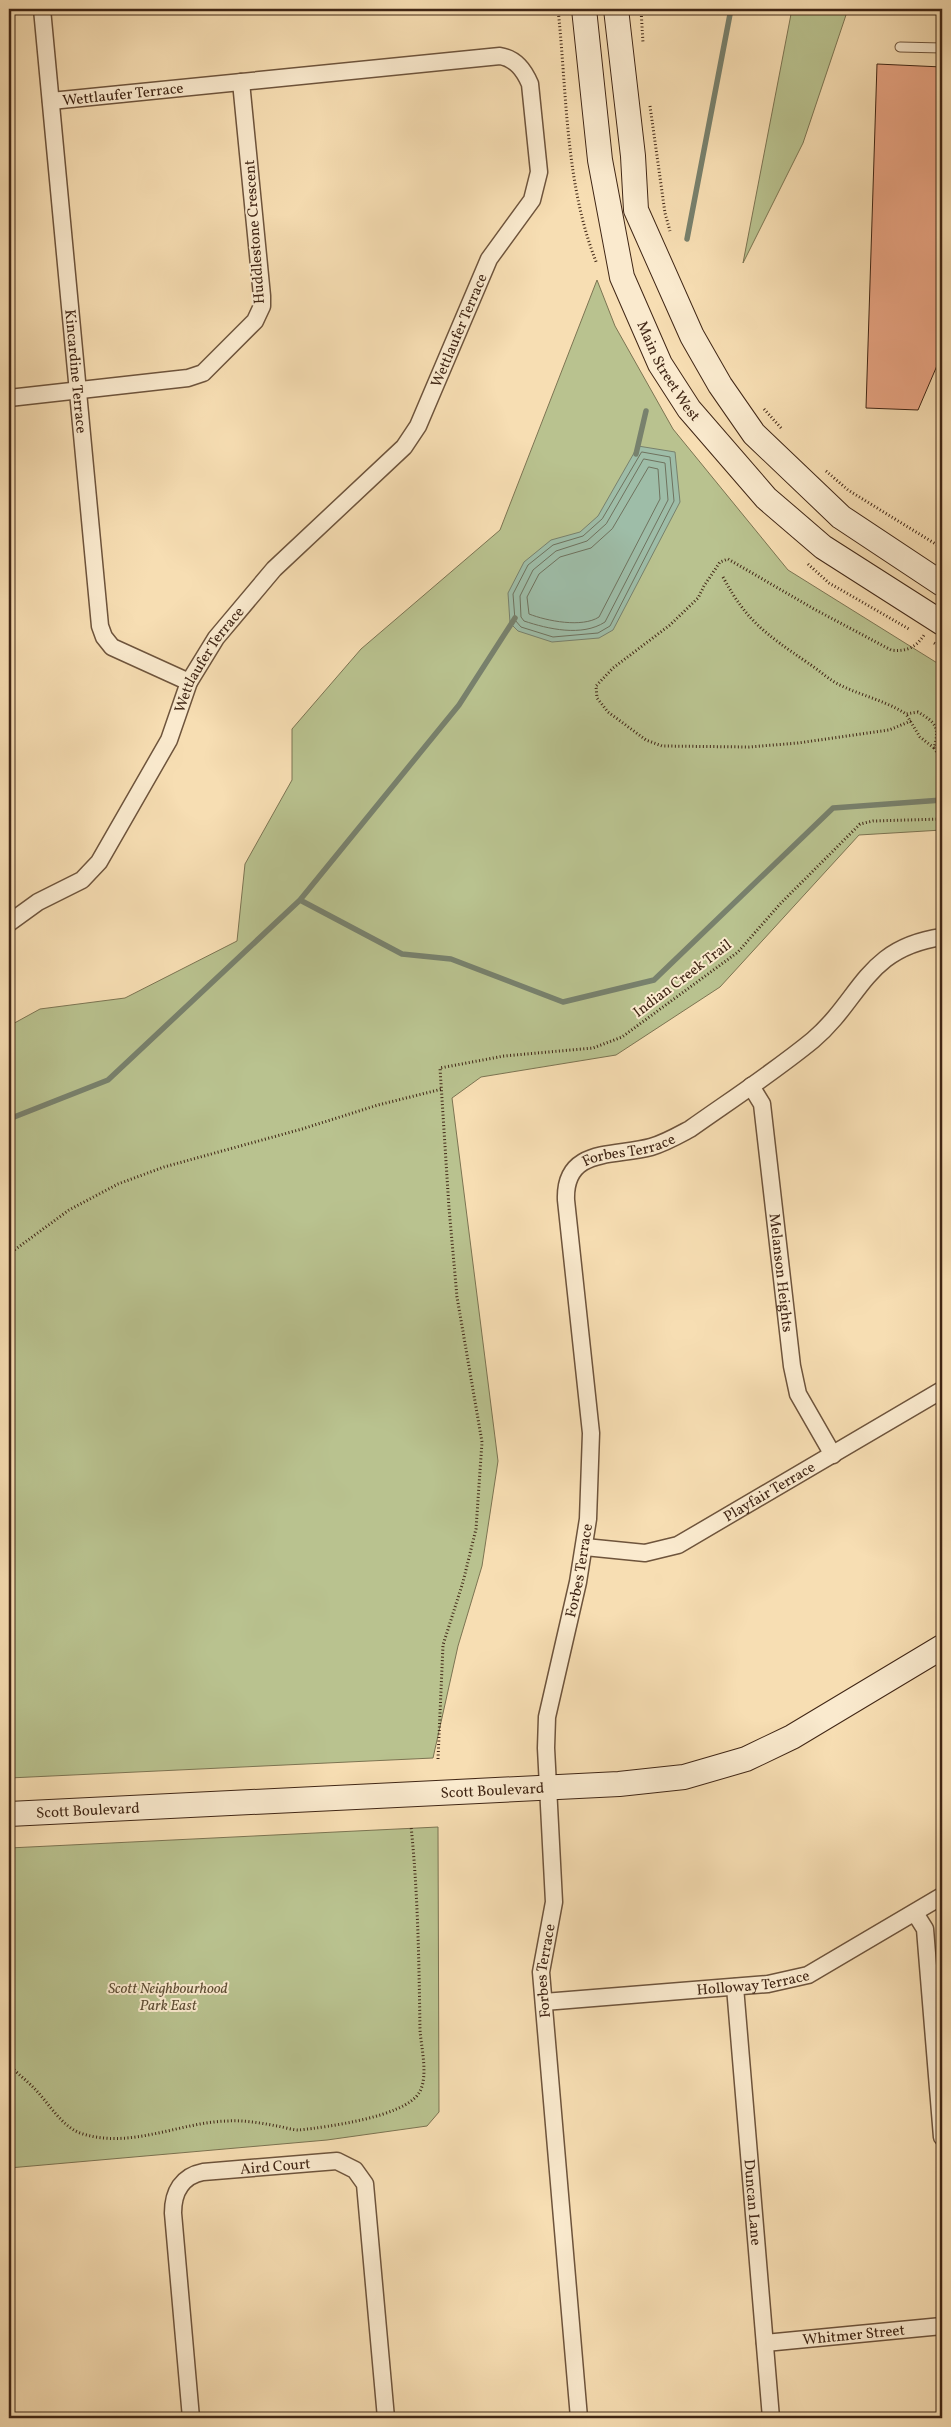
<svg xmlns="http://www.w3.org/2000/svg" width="951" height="2427" viewBox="0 0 951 2427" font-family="Vollkorn,serif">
  <rect width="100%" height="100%" fill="#f7deb3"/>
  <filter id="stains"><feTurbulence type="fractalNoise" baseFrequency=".004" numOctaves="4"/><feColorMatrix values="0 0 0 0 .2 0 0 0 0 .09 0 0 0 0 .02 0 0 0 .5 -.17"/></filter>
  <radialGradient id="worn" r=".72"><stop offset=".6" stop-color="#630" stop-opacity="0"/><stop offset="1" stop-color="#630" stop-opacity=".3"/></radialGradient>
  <path fill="#b9c28f" stroke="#7c7452" d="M792,9H848L803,143L743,263Z
    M597,280L615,326L673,429L788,570L942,666V830L859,835L720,987L616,1055L481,1077L452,1098L498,1461L482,1566L458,1646L433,1758L9,1778V1026L40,1009L125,998L237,941L245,864L292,780V729L361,649L500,530Z
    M438,1827L439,2112L427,2126L327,2140L9,2168V1848Z"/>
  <path fill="#9ebda8" stroke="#78816d" d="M638,446L675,452L680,502L613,630L599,638L552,642L518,631L510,623L508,593L524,562L551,540L580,532L598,516Z"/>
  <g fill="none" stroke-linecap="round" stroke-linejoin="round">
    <path stroke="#6f725e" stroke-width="1" d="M642,452L670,457L674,501L610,626L598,633L553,637L521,627L515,620L513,594L528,565L553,545L583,536L602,519Z
      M644,459L665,463L668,500L605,622C582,637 548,629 524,621L521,617L520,596L533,570L556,551L587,541L606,524Z
      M649,467L658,469L660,499L599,617C582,628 547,621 529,614L527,597L539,574L560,557L591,548L612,529Z"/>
    <path stroke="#78816d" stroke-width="5.5" d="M687,239L731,9
      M636,454L646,411
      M300,900L402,954L451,959L563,1002L654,980L833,808L942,800
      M9,1119L108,1080L300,900L459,705L515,618"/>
  </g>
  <path fill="#eaa685" stroke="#402615" d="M877,64L942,67V354L918,410L866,408Z"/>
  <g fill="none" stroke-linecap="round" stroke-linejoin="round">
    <g stroke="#6e543c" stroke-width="11">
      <path id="lane" d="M900,47L942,48"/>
    </g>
    <g stroke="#6e543c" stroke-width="19">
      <g id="street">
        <path id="s1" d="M42,9L100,626L104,637L112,647L189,682"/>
        <path d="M9,398L188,378L203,373L255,321L262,306V296L241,82"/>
        <path id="s2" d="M9,923L38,902L82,880L99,862L169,740L189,682L216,638L274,569L404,447L418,426L489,259L532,200L539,172L530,84C524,70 516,59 500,56L51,101"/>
        <path id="s3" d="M751,1086L762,1104L792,1366L798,1394L833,1455"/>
        <path id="s4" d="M585,1547L645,1553L678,1545L942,1390"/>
        <path d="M915,1913L925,1929L942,2137"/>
        <path id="s5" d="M735,1987L771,2418"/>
        <path id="s6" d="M544,2002L768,1984L808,1975L942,1896"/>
        <path id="s7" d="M765,2343L942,2326"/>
        <path id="s8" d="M191,2418L173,2213C173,2192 182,2176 203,2172L337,2161L355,2170L365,2184L386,2418"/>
        <path id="s9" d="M579,2418L541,1972L554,1902L546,1748L547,1717L578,1582L588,1519L591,1433L566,1200C564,1147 614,1157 651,1147C665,1143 677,1136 690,1129C731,1100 774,1072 813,1040C862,998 865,948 942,937"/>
      </g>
    </g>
    <g stroke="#402615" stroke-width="26">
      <g id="secondary">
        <path id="s10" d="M584,9L600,160L622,277L660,364L689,409L766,498L823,547L942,623"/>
        <path d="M616,9L633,156L636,210L692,336L720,385L754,434L841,517L942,584"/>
        <path id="s11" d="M9,1814L619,1784L684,1777L746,1759L792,1737L942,1647"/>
      </g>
    </g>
    <path stroke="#402615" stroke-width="3" stroke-dasharray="1 2.5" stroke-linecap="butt" d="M558,9C567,93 565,185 597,264
      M641,9L643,43
      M650,106L665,213L670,231
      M764,409L782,429
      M826,471L848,490L942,548
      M808,564L829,583L909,629
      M723,577C747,622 766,634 808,663C819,670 830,681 842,686C863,696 886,701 906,714
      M934,643L942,648
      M911,721L889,730L798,743L749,747L662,746L646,740L608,712L597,698L596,686L613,668L670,625L698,598L704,586L720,562L728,559L814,609L891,650C905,652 916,648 924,635
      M934,748L920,737L906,714L918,712C936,723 940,727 934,748L938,754L942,791
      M9,1254L69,1210L118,1184L164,1167L302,1129L378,1105L442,1089
      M438,1759L443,1645L463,1582L476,1529L482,1442L457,1297L449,1208L440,1068L504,1056L593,1048L622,1037L738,952L780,904L860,824L873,821L942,819
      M9,2065C17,2073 26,2080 34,2088C49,2103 62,2128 83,2134C132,2149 180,2122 228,2121C244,2120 261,2123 277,2126C284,2127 292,2130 299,2130C327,2127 404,2117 419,2093C429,2077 421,2047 420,2030C419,1962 418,1894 411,1826"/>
    <use href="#lane" stroke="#faeace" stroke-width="9"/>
    <use href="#street" stroke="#faeace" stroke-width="16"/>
    <use href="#secondary" stroke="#faeace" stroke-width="24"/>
  </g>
  <g text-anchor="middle" stroke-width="4" stroke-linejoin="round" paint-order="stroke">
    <g font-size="15" fill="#402615" stroke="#faeace">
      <text transform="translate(123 94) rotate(-6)" y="5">Wettlaufer Terrace</text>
      <text transform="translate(254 232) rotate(-94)" y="5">Huddlestone Crescent</text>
      <text dy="5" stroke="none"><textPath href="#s2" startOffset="761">Wettlaufer Terrace</textPath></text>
      <text dy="5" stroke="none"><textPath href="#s10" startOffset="376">Main Street West</textPath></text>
      <text dy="5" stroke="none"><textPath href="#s1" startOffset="364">Kincardine Terrace</textPath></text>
      <text dy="5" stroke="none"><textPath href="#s2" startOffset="341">Wettlaufer Terrace</textPath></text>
      <text transform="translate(682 978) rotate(-37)" y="5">Indian Creek Trail</text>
      <text dy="5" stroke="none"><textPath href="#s9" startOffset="1318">Forbes Terrace</textPath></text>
      <text dy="5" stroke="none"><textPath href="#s3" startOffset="191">Melanson Heights</textPath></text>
      <text dy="5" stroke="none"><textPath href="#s4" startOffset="200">Playfair Terrace</textPath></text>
      <text dy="5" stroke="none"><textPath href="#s9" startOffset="854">Forbes Terrace</textPath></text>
      <text dy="5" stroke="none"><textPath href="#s11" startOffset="484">Scott Boulevard</textPath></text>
      <text dy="5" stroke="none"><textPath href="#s11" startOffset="79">Scott Boulevard</textPath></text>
      <text dy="5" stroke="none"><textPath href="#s9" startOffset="449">Forbes Terrace</textPath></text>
      <text dy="5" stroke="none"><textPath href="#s6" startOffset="210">Holloway Terrace</textPath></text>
      <text dy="5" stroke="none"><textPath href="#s8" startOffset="334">Aird Court</textPath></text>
      <text dy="5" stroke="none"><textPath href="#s5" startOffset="216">Duncan Lane</textPath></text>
      <text dy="5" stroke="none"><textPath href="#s7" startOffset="89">Whitmer Street</textPath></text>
    </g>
    <g font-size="15" font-style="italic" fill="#5e4d34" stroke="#faeace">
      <text x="168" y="1993">Scott Neighbourhood<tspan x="168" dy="17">Park East</tspan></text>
    </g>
  </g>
  <rect width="951" height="2427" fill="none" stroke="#f7deb3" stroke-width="30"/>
  <rect x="10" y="10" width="931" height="2407" fill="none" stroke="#402615" stroke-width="2.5"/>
  <rect x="15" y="15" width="921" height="2397" fill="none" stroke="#402615"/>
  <rect width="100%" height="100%" filter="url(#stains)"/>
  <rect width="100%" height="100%" fill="url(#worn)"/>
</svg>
